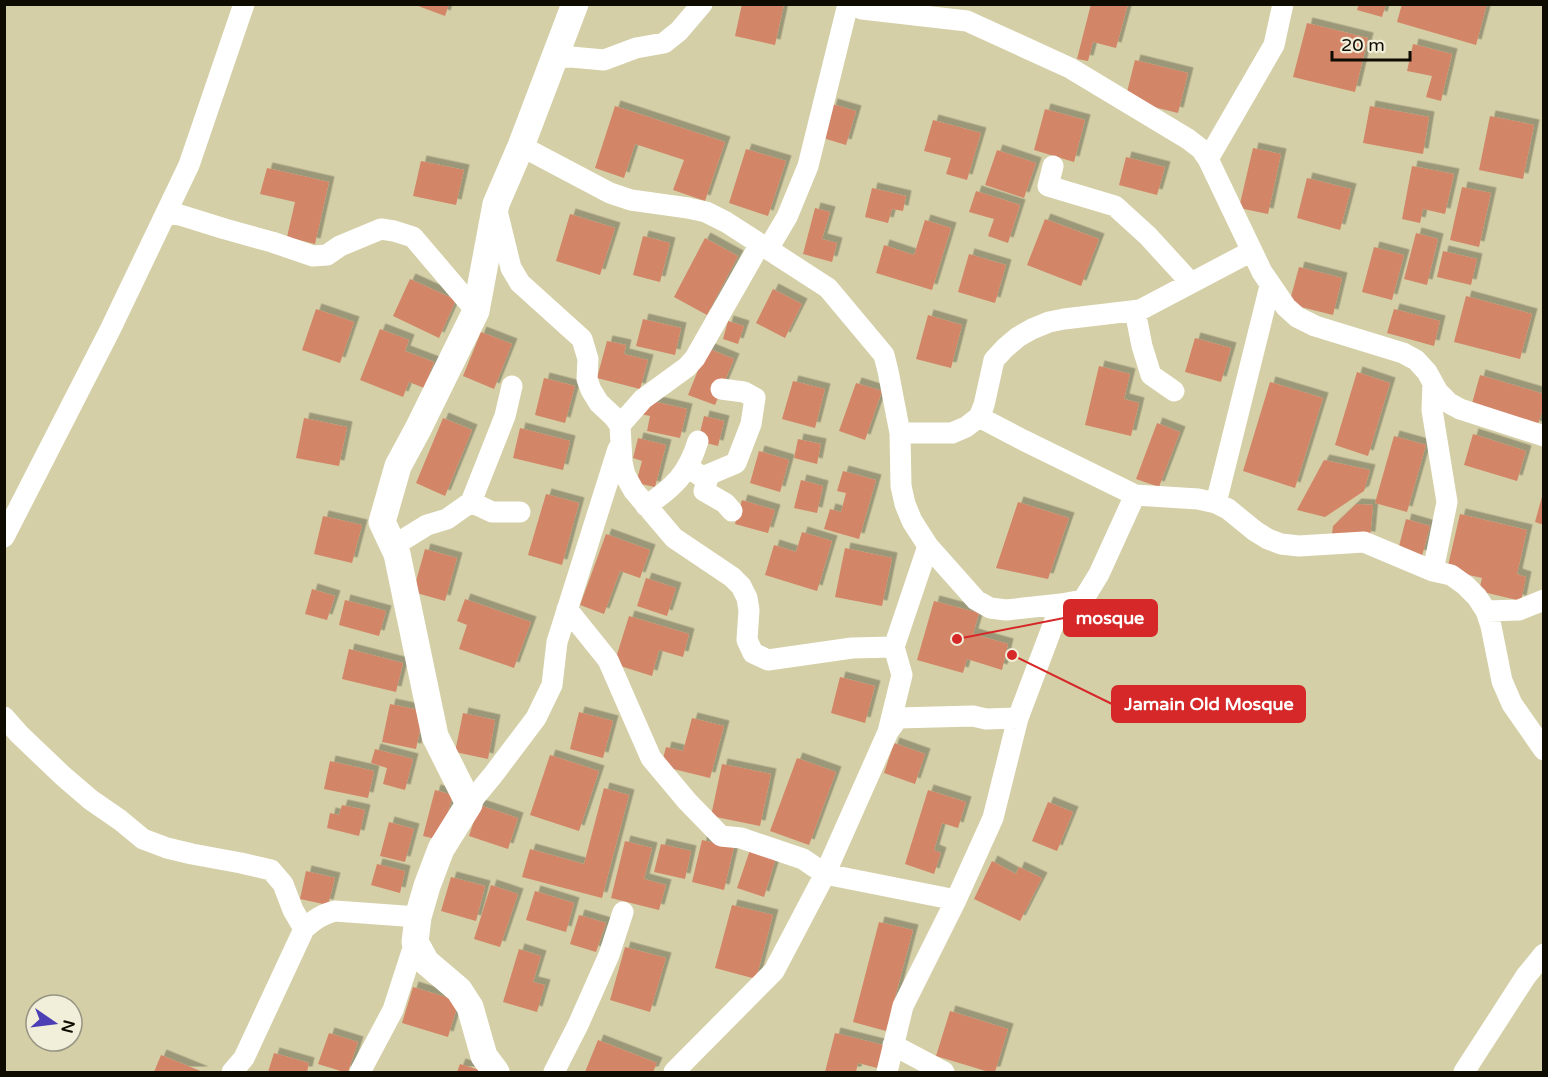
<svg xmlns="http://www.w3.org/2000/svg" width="1548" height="1077" viewBox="0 0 1548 1077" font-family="'Varela Round',sans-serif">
  <defs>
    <filter id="shadow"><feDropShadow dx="5.5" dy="-5.5" stdDeviation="0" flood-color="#0004"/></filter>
  </defs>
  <rect width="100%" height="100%" fill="#d4cfa6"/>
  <path fill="#d38568" filter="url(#shadow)" d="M413,4H449L445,16Z
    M742,4H784L775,45L735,36Z
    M1091,4H1128L1116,48L1093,42L1088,61L1077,59Z
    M1359,4H1386L1382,17L1357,10Z
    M1402,4H1487L1476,45L1397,22Z
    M1307,23L1368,38L1355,92L1293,77Z
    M1413,44L1452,54L1441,101L1426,97L1432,76L1407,71Z
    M1135,60L1188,73L1178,113L1125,100Z
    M832,104L856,111L846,145L823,138Z
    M615,106L725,142L705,201L673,190L684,160L635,144L624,178L595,168Z
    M1370,106L1429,117L1423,154L1363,143Z
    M1045,109L1085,120L1074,162L1034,150Z
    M1490,116L1534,125L1523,179L1479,170Z
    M933,120L981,133L967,180L946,174L951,158L924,151Z
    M1253,148L1281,154L1268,214L1239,208Z
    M746,149L786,161L768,216L729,203Z
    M997,150L1036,163L1024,198L985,185Z
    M1126,157L1165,167L1157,195L1119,185Z
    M421,161L464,170L456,205L413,196Z
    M1412,166L1454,174L1445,214L1423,209L1420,223L1402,219Z
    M267,168L329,182L315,244L287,237L295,202L260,194Z
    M1307,178L1351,189L1340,230L1297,218Z
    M1462,187L1491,193L1479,247L1450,240Z
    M872,188L906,196L903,211L892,209L888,223L865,217Z
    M976,191L1020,205L1008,243L988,236L994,219L969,212Z
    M815,208L830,212L822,239L837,243L832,262L803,254Z
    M570,214L615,228L600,275L556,261Z
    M1045,219L1099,239L1081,286L1027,265Z
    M925,220L951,228L932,290L876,273L884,245L914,255Z
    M1416,233L1438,239L1427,285L1404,279Z
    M643,236L670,243L660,282L633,275Z
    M705,238L738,256L707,315L674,297Z
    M1374,247L1404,255L1392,300L1362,292Z
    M1443,251L1477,259L1471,285L1437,277Z
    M969,254L1006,265L995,303L958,292Z
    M1299,267L1342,278L1333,315L1289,304Z
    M410,279L456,300L439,338L393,316Z
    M773,289L802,304L785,338L756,323Z
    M1466,296L1532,314L1520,359L1454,342Z
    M316,309L354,322L340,363L302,350Z
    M1394,309L1440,321L1434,346L1387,333Z
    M928,315L962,325L951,368L916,359Z
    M643,319L681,328L675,355L636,346Z
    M728,321L744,326L738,344L723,339Z
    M380,329L409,340L405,351L434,362L424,388L409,382L403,397L360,380Z
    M481,332L512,344L494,389L463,376Z
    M1195,338L1231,348L1221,382L1185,372Z
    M607,341L626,345L624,354L648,360L640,389L597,378Z
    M707,348L734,359L715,405L688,395Z
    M1099,366L1130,374L1124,399L1139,403L1131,436L1085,425Z
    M1357,372L1390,383L1368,456L1335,445Z
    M1480,375L1544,394V406L1537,427L1471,407Z
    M544,378L575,386L565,423L535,415Z
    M793,381L825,389L815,428L782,419Z
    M1270,382L1323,398L1295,488L1243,471Z
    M856,383L882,391L865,440L839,431Z
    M643,399L687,409L680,438L647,431L650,416L640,414Z
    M704,416L724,421L718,446L698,441Z
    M304,418L347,427L339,466L296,458Z
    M443,418L472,430L445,496L416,483Z
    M1157,423L1180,432L1159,487L1136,479Z
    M520,428L570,441L563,470L513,458Z
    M1473,434L1526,451L1517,481L1464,465Z
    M1394,436L1426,445L1407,512L1375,503Z
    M638,438L666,445L655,487L636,483L642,461L633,458Z
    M798,439L821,444L817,464L794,458Z
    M759,451L789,460L780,492L750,483Z
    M1324,460L1370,470L1364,491L1325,517L1297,510Z
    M843,471L876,480L859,539L824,529L830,509L841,512L846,493L837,491Z
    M801,480L823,486L817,513L794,508Z
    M1543,493H1544V525L1535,522Z
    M546,494L579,503L562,565L528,555Z
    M742,500L775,510L768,533L735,524Z
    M1018,502L1069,518L1048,579L996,568Z
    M1356,504L1373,505L1370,537L1332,534L1333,526Z
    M1460,514L1527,530L1517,574L1526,577L1521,601L1479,591L1482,578L1447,570Z
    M323,516L362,525L352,563L314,554Z
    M1406,519L1430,526L1422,556L1398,550Z
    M802,532L832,541L817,591L765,575L774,545L796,552Z
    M606,534L650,550L640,578L620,571L604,614L580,605Z
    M845,548L892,558L882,606L835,597Z
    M425,549L457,558L445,601L413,592Z
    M646,578L676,588L667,616L637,606Z
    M312,589L335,596L327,620L305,614Z
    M465,599L531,622L514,668L459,649L467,625L457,621Z
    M345,600L386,611L379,636L339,625Z
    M934,601L979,613L973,634L1008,644L1002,670L967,659L963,673L917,660Z
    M629,616L689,634L683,657L659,650L652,676L614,664Z
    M349,649L403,663L396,692L342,679Z
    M840,677L875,686L865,723L831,713Z
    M390,704L424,711L416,749L382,742Z
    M579,712L613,721L603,758L570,749Z
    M463,713L495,720L488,759L455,752Z
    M692,718L724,726L710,778L661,766L666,747L683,751Z
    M894,743L925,754L915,784L884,773Z
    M375,749L413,759L405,790L383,784L387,768L371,763Z
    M550,755L599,771L579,831L530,815Z
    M797,758L836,772L809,845L770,831Z
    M330,761L374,771L368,798L324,789Z
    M722,764L771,774L760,826L711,816Z
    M604,788L629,795L602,898L522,877L530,849L584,864Z
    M435,790L453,795L440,840L423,836Z
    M928,790L966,802L958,828L942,823L934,850L941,853L934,874L905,864Z
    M1048,802L1073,812L1057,851L1032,841Z
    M342,805L365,810L359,836L327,828L330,813L339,815Z
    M479,805L518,818L508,849L469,836Z
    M389,822L414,829L405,862L380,856Z
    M702,840L734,847L724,890L692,882Z
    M625,841L652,848L644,879L666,885L659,910L611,898Z
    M661,844L691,851L685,879L654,872Z
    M750,850L776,858L764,897L737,888Z
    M992,861L1016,874L1019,867L1042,878L1020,921L974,899Z
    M377,864L405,871L400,893L371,885Z
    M306,871L335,878L328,905L300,899Z
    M451,877L485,886L476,921L441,911Z
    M491,885L518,894L500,947L474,939Z
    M535,891L574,903L566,932L526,920Z
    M732,905L773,915L756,979L715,968Z
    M579,915L606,923L596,952L570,944Z
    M879,922L913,930L886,1031L853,1022Z
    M625,947L666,958L650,1012L610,1000Z
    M519,949L541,956L533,982L545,985L537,1012L503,1002Z
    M413,987L459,1001L448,1037L402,1023Z
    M950,1011L1008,1029L995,1072H989L936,1056Z
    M329,1033L358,1042L348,1072H344L318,1064Z
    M835,1033L883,1045L877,1068L858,1063L856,1072H825Z
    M598,1040L657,1063L653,1072H585Z
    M274,1053L309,1063L307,1072H268Z
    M161,1055L203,1072H154Z
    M460,1064L486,1072H457Z"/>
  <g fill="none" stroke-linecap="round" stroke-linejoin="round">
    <path stroke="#fff" stroke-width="21" d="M850,4L862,9L967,21L1070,68L1188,139L1201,149L1208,159L1262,272L1286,307L1297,317L1315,326L1403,353L1416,360L1427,372L1438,392L1449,403L1460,409L1544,436
      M555,58L571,57L604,60L636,48L664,43L679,31L702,4
      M521,146L610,193L631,200L688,208L706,212L726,222L828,288L884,355L888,371L900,433L901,486L905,504L912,521L928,546L976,600L990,608L1006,610L1061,604L1083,600L1099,574L1135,495
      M1208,159L1274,45L1283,4
      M1053,166L1048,186L1115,206L1148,236L1191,283
      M497,211L511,268L520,283L582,339L588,359L587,379L591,390L599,403L613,416L620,425L622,462L625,475L634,491L674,538L732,577L741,586L747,598L749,610L747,640L753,653L768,660L852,648L894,647
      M166,213L180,215L225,229L272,242L313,256L327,255L340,246L381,229L394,231L413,237L476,311
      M768,249L787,217L808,166L848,4
      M1135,311L1142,346L1151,375L1174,391
      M1433,383L1432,410L1447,502L1433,571
      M979,417L1023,440L1135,495L1198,499L1216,503L1228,509L1255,531L1268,539L1281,544L1299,546L1364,542L1433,571L1451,575L1465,585L1477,597L1486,611L1491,626L1502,681L1512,704L1544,750
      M620,425L643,399L687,367L695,358L760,244
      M900,433H952L966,427L979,417L984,405L994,360L1005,348L1018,337L1032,329L1049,322L1064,319L1140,310L1252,251
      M694,471L707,481L704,491L725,503L732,511
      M703,477L736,463L751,424L755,398L744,392L721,389
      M471,502L492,512H520
      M1216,503L1270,286
      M646,506C674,487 688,474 698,441
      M4,537L110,330L189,165L244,4
      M393,546L427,525L447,519L471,502L505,416L512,386
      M567,609L608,660L651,758L687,801L721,836L741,838L803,859L825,874L956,900
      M1486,611L1519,610L1544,600
      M4,717L19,734L63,776L91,800L120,820L143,839L167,848L192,854L241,863L271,870L283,884L293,910L304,929
      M888,732L898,718L973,716L986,719L1018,718
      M469,804L493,775L536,718L552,685L557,642L618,449
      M893,1045L944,1072
      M232,1072L244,1058L304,929C314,920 322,914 335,911L418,917
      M360,1072L393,1010L415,942
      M554,1072L578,1025L609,955L623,912
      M674,1072L774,971L825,874L888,732L902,675L894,647L928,546
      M887,1072L903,1006L956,900L993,818L1018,718L1061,604
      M1464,1072L1526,976L1544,954"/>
    <path stroke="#fff" stroke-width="27" d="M496,1072L484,1056L470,1007L459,990L426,962L415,942L418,917L427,886L441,849L469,804L435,736L397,554L382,522L398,466L418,429L476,311L496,204L521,146L575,4"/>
  </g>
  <path fill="none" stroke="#d62828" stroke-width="2" d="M957 639L1064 618M1012 655L1112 704"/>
  <g fill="#d62828" stroke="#f1efda" stroke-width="2">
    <circle cx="957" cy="639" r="6"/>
    <circle cx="1012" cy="655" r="6"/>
  </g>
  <g fill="#d62828" stroke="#d62828" stroke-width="2">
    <rect x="1064" y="600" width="93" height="36" rx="6"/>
    <rect x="1112" y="686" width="193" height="36" rx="6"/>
  </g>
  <g font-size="18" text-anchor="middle" font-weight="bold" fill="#fff">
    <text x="1110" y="624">mosque</text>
    <text x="1209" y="710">Jamain Old Mosque</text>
  </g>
  <rect width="1548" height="1077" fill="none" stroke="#0e0b01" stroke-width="12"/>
  <g transform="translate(54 1023) rotate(104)"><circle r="28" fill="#f1efda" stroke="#969483" stroke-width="1.5"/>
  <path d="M0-4.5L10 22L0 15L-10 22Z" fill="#4c3eb5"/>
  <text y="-9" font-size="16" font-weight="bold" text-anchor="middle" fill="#0e0b01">N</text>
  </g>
  <path d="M1332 51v9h78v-9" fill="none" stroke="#0e0b01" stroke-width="3"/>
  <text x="1341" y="51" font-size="18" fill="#0e0b01" stroke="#f1efda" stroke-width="4.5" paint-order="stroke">20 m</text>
</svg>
